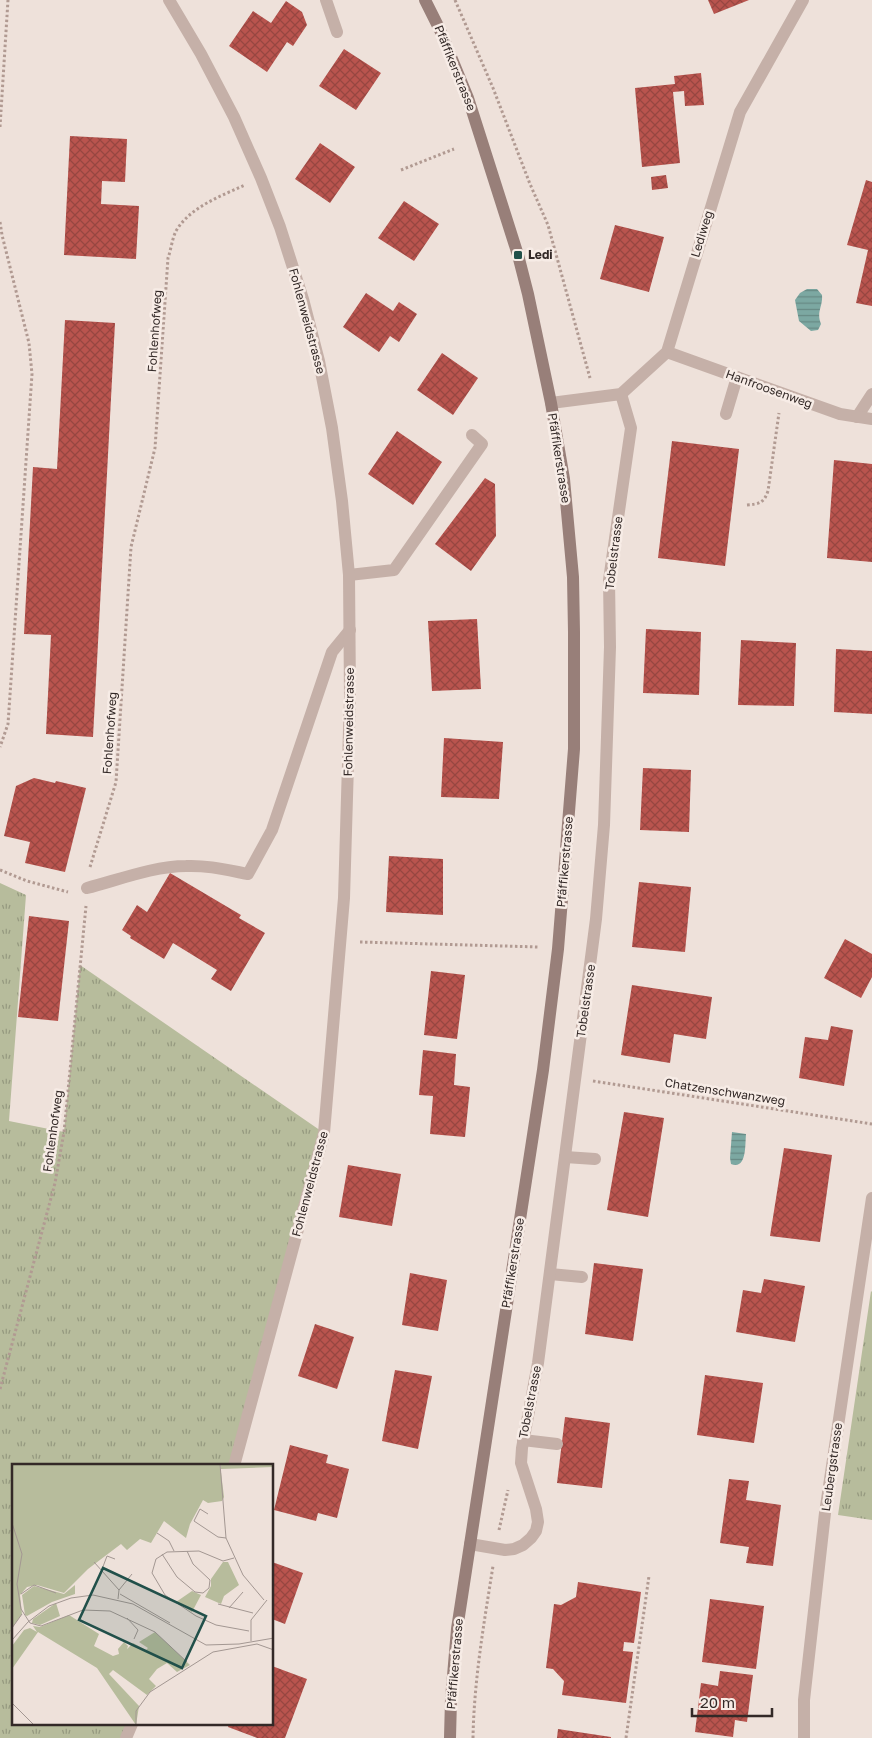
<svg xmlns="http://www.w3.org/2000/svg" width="872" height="1738" viewBox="0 0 872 1738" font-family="'Golos Text',sans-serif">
  <defs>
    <pattern id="grass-tufts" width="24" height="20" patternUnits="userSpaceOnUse" patternTransform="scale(1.25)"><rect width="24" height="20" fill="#b7bc9c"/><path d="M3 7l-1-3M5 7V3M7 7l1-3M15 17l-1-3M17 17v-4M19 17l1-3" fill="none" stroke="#95997f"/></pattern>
    <pattern id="water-rules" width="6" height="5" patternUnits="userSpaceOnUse" patternTransform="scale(1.25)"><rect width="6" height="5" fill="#7ca8a2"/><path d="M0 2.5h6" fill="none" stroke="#668984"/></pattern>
    <pattern id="building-cross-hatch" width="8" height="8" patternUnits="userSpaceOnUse" patternTransform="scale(1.25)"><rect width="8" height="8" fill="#b9544e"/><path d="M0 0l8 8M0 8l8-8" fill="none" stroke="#974641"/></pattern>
  </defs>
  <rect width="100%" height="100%" fill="#eee1da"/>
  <path fill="url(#grass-tufts)" d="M0,883L26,895L9,1121L64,1132L80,965L324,1133L234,1465L14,1466V1724H132L126,1738H0Z
    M871,1291L872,1292V1520L838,1515Z"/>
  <path fill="url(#water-rules)" d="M807,289H817L822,295C823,307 816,312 821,324L818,330L811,331L799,321L795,300L800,293Z
    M732,1132L746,1134C745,1145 747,1170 731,1164L730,1158Z"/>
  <path fill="url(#building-cross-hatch)" d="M708,0H749L714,14Z
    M286,1L302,12L307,25L293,46L287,42L267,72L229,46L253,11L271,23Z
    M344,49L381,73L356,110L319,86Z
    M701,73L704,105L685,106L684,91L673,92L680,163L642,167L635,88L675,84L674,76Z
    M70,136L127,139L125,182L102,181L101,204L139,206L136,259L64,255Z
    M320,143L355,167L330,203L295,179Z
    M666,175L668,188L652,190L651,177Z
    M866,180L872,182V306L856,303L868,250L847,245Z
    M404,201L439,224L414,261L378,238Z
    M615,225L664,237L649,292L600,279Z
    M366,293L393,311L399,302L417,314L399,342L390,336L379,352L343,327Z
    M65,320L115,323L93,737L46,734L51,635L24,634L33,467L57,469Z
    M442,353L478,378L453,415L417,390Z
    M397,431L442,462L413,505L368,474Z
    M672,441L739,449L725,566L658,558Z
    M834,460L872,464V562L827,558Z
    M485,478L495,484L496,536L471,571L435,544Z
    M477,619L481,689L432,691L428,621Z
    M646,629L701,632L699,695L643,693Z
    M741,640L796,643L794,706L738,705Z
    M836,649L872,651V714L834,712Z
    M444,738L503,742L499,799L441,797Z
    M643,768L691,770L689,832L640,830Z
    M34,778L55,783L56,781L86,788L65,872L25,863L30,842L4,836L16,786Z
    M389,856L443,859V915L386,912Z
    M170,873L241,915L239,918L265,933L231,991L211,979L217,970L173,943L164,959L130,938L131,936L122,930L137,905L147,912Z
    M639,882L691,887L685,952L632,947Z
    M29,916L69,921L58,1021L18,1017Z
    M845,939L872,954V977L861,998L824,978Z
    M431,971L465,975L457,1039L424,1035Z
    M632,985L712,997L706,1039L674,1034L670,1063L621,1055Z
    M831,1026L853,1030L844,1086L799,1078L805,1037L828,1040Z
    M423,1050L456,1054L454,1085L470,1087L465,1137L430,1134L433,1096L419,1095Z
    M624,1112L664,1118L648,1217L607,1210Z
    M784,1148L832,1155L820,1242L770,1236Z
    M348,1165L401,1174L392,1226L339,1217Z
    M594,1263L643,1269L633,1341L585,1334Z
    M410,1273L447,1280L438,1331L402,1325Z
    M764,1279L805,1286L795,1342L736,1332L743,1290L761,1293Z
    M315,1324L354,1337L337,1389L298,1376Z
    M395,1370L432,1376L418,1449L382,1441Z
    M705,1375L763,1383L754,1443L697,1435Z
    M565,1417L610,1423L602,1488L557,1483Z
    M290,1445L328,1455L326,1463L349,1469L337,1518L318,1513L316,1521L274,1510Z
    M729,1479L749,1481L746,1500L781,1505L773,1566L746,1563L749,1547L720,1543Z
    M272,1562L303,1573L285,1624L272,1619Z
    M578,1582L641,1592L634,1643L624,1642L623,1651L633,1652L626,1703L562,1695L564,1681L553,1669L546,1668L554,1604L561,1605L576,1597Z
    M710,1599L764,1606L756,1669L702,1662Z
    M272,1666L307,1679L285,1738H257L228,1727L229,1724H272Z
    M720,1671L753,1675L747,1722L735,1720L733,1737L695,1732L701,1683L718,1686Z
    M558,1729L611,1737V1738H557Z"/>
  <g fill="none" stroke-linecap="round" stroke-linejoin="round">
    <path stroke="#b19a92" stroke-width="3" stroke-dasharray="2.5 2.5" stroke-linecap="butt" d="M455,0L493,88L530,184L548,225L590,378
      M0,127L8,0
      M401,170L454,149
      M0,222L2,235L29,343L32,374L8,724L0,747
      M747,505C759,504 764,503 768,491L779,413
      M90,867L116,782L131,547L155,448L168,258C171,250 172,239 176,231C190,207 221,196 245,185
      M0,870L27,881L68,892
      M360,942L539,947
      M593,1081L872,1124
      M0,1389L55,1183L64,1132L86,906
      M499,1530L508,1490
      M473,1738C474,1680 484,1623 493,1566
      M626,1738L649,1576"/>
    <path stroke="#c5b0a8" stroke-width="12" d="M326,0L337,32
      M726,414L737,377
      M857,417L872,394
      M349,575L394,570L482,444L472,435
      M87,888C118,880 154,866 186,866C207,865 227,870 248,874L272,830L332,652L350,630
      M565,1157L595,1159
      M550,1274L582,1277
      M523,1440L557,1444"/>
    <path stroke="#c5b0a8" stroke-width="12" d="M169,0L201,54L234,117L261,178L280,227L303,299L319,361L332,428L342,501L349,575L350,697L344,898L324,1133L234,1466
      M667,352L840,414L872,419
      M551,403L621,394L667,352L740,112L803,0
      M470,1544L505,1550L514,1549L523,1545L531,1538L536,1531L538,1522L536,1509L521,1463L522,1448L538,1363L596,919L604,825L607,737L610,647L609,580L631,428L621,394
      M126,1738L132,1724
      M804,1738V1700L825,1513L872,1198"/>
    <path stroke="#987f79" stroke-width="12" d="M425,0L440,30L468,98L518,255L528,294L551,403L564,479L573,577L574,632V749L558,949L543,1070L457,1629L451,1699L450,1738"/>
  </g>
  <rect fill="#21504a" stroke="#f7ece6" stroke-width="2" x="513" y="250" width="10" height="10" rx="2.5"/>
  <g text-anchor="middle" stroke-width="5" stroke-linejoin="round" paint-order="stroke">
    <g font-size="12" fill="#332927" stroke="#f7ece6">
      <text transform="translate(455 68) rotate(68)" y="4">Pfäffikerstrasse</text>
      <text transform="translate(702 234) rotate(-73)" y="4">Lediweg</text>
      <text transform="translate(307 321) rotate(75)" y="4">Fohlenweidstrasse</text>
      <text transform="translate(155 331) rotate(-86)" y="4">Fohlenhofweg</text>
      <text transform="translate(769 389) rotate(20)" y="4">Hanfroosenweg</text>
      <text transform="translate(559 458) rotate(81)" y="4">Pfäffikerstrasse</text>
      <text transform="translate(614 553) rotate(-83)" y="4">Tobelstrasse</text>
      <text transform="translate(349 722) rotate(-89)" y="4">Fohlenweidstrasse</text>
      <text transform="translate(110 733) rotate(-86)" y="4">Fohlenhofweg</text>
      <text transform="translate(565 862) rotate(-85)" y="4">Pfäffikerstrasse</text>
      <text transform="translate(586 1001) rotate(-82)" y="4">Tobelstrasse</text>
      <text transform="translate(725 1092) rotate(9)" y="4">Chatzenschwanzweg</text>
      <text transform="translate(53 1131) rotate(-82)" y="4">Fohlenhofweg</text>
      <text transform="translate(310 1184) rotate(-75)" y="4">Fohlenweidstrasse</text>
      <text transform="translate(513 1263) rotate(-81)" y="4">Pfäffikerstrasse</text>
      <text transform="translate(530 1402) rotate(-79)" y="4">Tobelstrasse</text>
      <text transform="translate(832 1467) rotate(-82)" y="4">Leubergstrasse</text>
      <text transform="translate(455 1664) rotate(-85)" y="4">Pfäffikerstrasse</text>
    </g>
    <g font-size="12" font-weight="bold" fill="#332927" stroke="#f7ece6" text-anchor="start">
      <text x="528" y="259">Ledi</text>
    </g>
  </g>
  <g transform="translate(12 1464)">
    <rect width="261" height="261" fill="#eee1da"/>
    <path d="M208,0H261V3L209,5ZM211,98H216L227,121L212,132L209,140L193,133L199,122V115ZM63,121V130L40,138L15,152L13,151L10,131L22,122L52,130ZM180,127L189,131L180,148L164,138ZM44,139L48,152L28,161L20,159L21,155ZM57,151L87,170L82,182L101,192L107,190L106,185L112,178L116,182L115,185L121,179L134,186L136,184L127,178L143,168L178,201L165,208L155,199L145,205L137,215L144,222L135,231L101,206L97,210L127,242L124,261L85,204L26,168L0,205V182L12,166L18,164L25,168L21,162L28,163Z" fill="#b7bc9c"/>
    <path d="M0,0H208L212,33L210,37L196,39L191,36L178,60L174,74L152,57L139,79L128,75L115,86L109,80L76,105L52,129L25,121L15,123L8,131L10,150L0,164Z" fill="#b7bc9c"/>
    <path fill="none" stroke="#a39792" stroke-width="1" d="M208,0L214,74L231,111L252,136M196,50L188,45L182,57L206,73L214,74M0,59L10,90L5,120L9,145L18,159L29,162L71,146L98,147L143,168L175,198M145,69L157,77L162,87M150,90L165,113L183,128L191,129L197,124L198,116L181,100L175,87M222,94L211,97L187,87L155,88L144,95L140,109L153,131L184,152L204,161L237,167M82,98L107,126L106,135M89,108L95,92L103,95M107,126L120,110M9,130L22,121L44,129M108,130L158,159M206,140L241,149M217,144L231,128M115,154L126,166L122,175M0,164L10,150M0,176L16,158L37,142L59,134L81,131L121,140L194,181L227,180L262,174M239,177V156L255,136M0,239L22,261M124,261V247L138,228L201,188L245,180L262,186"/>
    <path fill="#21504a" fill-opacity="0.15" stroke="#21504a" stroke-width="2.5" d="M91,104L194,152L170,204L67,156Z"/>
    <rect width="261" height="261" fill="none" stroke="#332927" stroke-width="2.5"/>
  </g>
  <path d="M692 1708v8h80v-8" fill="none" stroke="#332927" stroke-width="2.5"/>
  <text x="700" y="1708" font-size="15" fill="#332927" stroke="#f7ece6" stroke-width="4" paint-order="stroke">20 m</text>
</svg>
